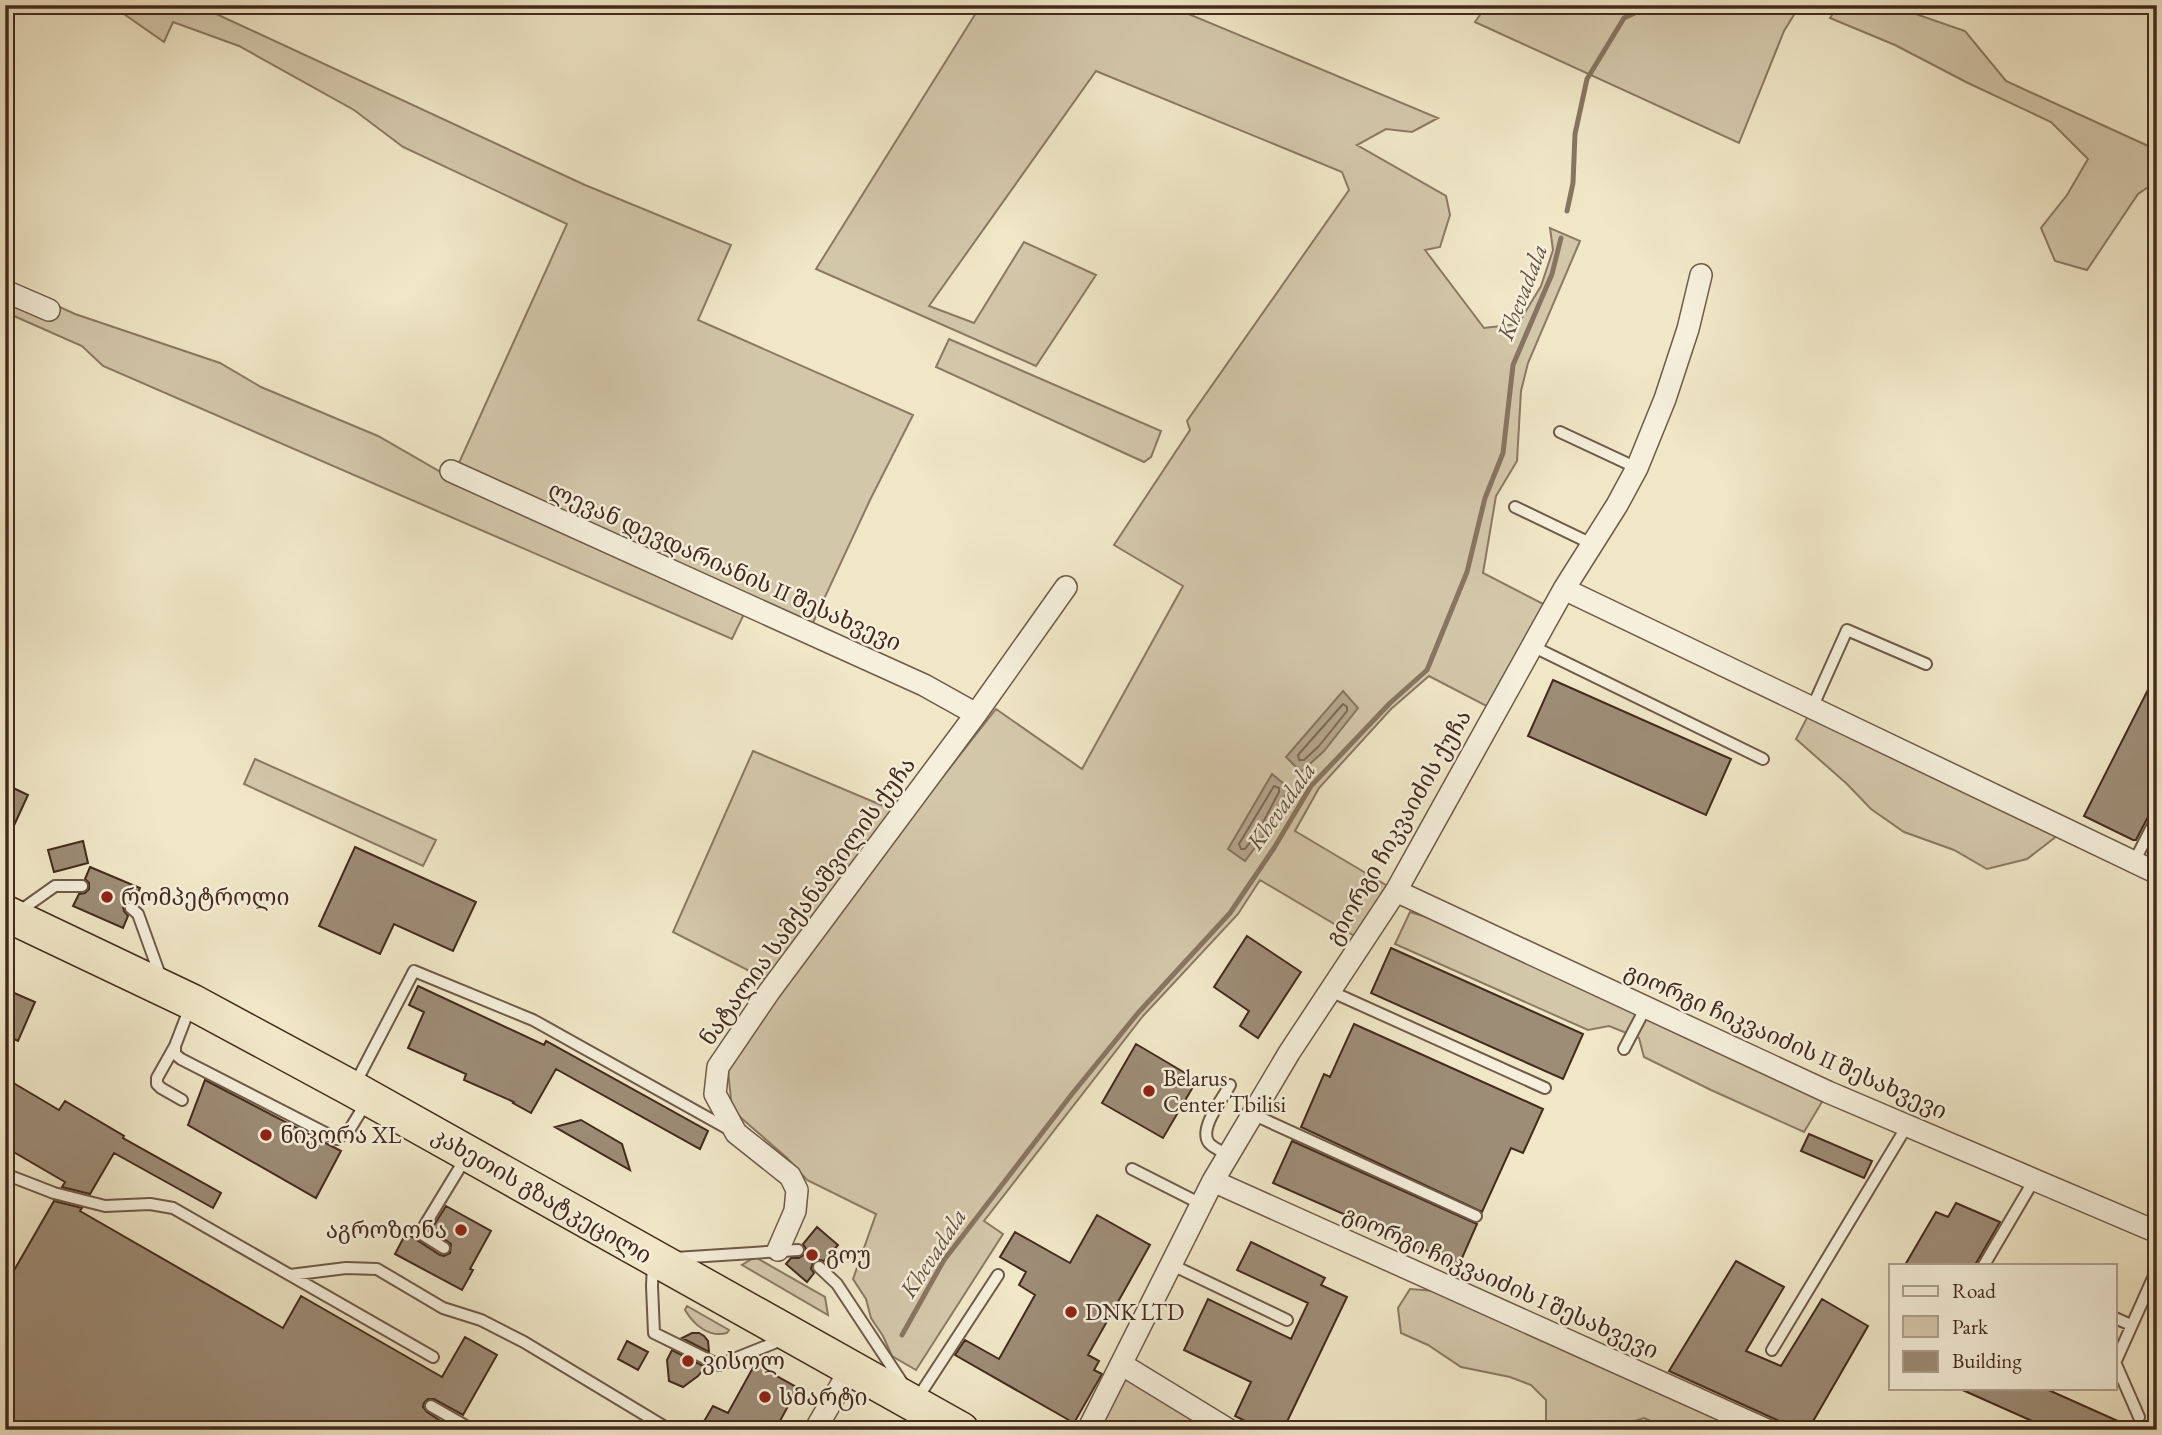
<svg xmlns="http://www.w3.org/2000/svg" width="2162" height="1435" viewBox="0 0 2162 1435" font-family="'EB Garamond','Noto Serif Georgian',serif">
  <rect width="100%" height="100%" fill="#f0e7c7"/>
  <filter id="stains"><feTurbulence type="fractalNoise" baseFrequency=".00286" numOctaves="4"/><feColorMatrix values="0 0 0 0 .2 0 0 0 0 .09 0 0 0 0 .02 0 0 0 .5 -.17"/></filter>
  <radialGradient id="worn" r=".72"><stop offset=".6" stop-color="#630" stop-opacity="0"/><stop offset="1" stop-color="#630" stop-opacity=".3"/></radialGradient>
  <path fill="#d3c7aa" stroke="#8c7864" stroke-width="2" d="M111,5H197L585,185L731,245L698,320L913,415L870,500L811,627L458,465L567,224L403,147L354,110L239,46L173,22L164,42Z
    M960,5H1167L1438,118L1412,132L1386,129L1357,145L1446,196L1450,215L1440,247L1425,250L1484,328L1518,324L1541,286L1553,250L1550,228L1580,241L1528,363L1521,391L1517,461L1496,496L1483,573L1553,609L1496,711L1429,676L1391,709L1319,788L1295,831L1396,891L1363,941L1260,880L1238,914L1143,1016L984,1221L1003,1234L916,1370L892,1356L883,1336L871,1318L866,1299L853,1279L876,1214L807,1180L787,1158L732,1110L728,1070L809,947L996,709L1082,769L1183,586L1114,545L1190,430L1187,421L1349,190L1342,172L1096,71L929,306L974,323L1024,242L1096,275L1036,366L816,269L976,13Z
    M1487,5H1800L1784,31L1739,143L1475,22Z
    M1839,5H1890L1965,31L2006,81L2157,150V181L2138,194L2087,270L2055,261L2041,228L2067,195L2088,159L2051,122L1968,83L1895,45L1830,18Z
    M5,295L36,296L75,314L220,363L261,387L378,436L446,475L745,612L732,639L103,366L82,346L5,312Z
    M949,339L1161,431L1151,457L1144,462L936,367Z
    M1812,708L2066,829L2027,859L1987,869L1954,850L1904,832L1871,809L1847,784L1796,739Z
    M753,751L893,810L769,981L673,932Z
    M255,759L436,840L423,866L244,784Z
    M1410,912L1501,940L1828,1092L1804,1132L1711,1090L1644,1057L1639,1038L1609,1026L1588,1030L1395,944Z
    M755,1257L825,1297L828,1315L742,1265Z
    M1410,1289L1461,1293L1767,1430H1673L1644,1418L1622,1425L1595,1422L1580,1430H1517L1519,1424L1546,1421V1400L1531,1385L1510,1377L1461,1367L1428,1345L1401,1333L1398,1308Z
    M687,1306L729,1330L727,1333C709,1338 694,1325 685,1310Z
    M1121,1364L1229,1430H1088Z"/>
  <path fill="#b6a78e" stroke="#887561" stroke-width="2" d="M1343,691L1358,708L1324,751L1301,772L1286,757Z
    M1272,774L1289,788L1264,835L1245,861L1228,849Z"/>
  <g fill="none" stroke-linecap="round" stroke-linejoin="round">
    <path stroke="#7d6856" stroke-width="2" d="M1343,704L1347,707V711L1319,746L1304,760H1299L1298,755Z
      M1274,786L1279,788V792L1258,832L1245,849H1241L1239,844Z"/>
    <path stroke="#887561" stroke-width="5" d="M1567,211L1573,183L1575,134L1587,79L1624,18L1652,5
      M902,1335L944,1260L1072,1094L1138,1013L1230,913L1274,848L1311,786L1390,703L1427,670L1467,572L1485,498L1503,453L1513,365L1552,274L1561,238"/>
  </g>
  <path fill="#9d8c76" stroke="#442a1e" stroke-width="2" d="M2157,672V809L2150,813L2136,840H2133L2084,816Z
    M1553,680L1731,759L1706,815L1528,736Z
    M5,784L28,795L5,845Z
    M83,841L88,863L54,872L48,850Z
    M355,847L476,902L453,951L394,924L380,954L319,926Z
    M90,867L140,888L134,901H128L123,906L124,911L128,916L123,928L73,906L79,894L85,893L89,889V883L85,879Z
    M1247,936L1301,972L1258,1038L1240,1026L1249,1011L1214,987Z
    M1391,948L1583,1034L1563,1079L1371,993Z
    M418,986L544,1045L546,1041L708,1131L700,1149L556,1069L531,1113L513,1103L514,1102L464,1080L466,1074L408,1048L424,1012L409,1005Z
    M5,989L35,1002L18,1041L5,1035Z
    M1354,1024L1543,1109L1523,1153L1511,1148L1482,1212L1301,1127L1324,1074L1330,1077Z
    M1136,1044L1197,1080L1163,1138L1102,1103Z
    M5,1078L59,1110L65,1101L124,1136L123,1138L221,1193L213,1208L114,1153L90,1194L62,1187L65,1182L5,1147Z
    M205,1080L341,1151L316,1198L188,1125Z
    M581,1120L622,1144L630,1170L555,1127Z
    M1809,1134L1872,1161L1864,1178L1801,1151Z
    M1292,1141L1477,1224L1459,1265L1273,1183Z
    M54,1201L82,1208L80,1211L283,1328L301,1296L442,1377L465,1337L497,1355L463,1415L434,1399H428L424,1403L423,1407L427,1412L454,1430H19L5,1422V1286Z
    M1956,1203L2000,1222L1975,1265H1905L1936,1212L1948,1217Z
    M446,1206L491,1231L470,1269L473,1270L462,1290L395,1254L406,1233L440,1255L444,1256L450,1253L451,1244L431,1230Z
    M1097,1215L1150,1245L1088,1355L1099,1361L1094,1370L1102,1374L1074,1423L955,1355L965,1340L999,1359L1035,1295L1019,1285L1026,1272L1000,1257L1015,1232L1070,1263Z
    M817,1227L838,1245L824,1261L817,1259L813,1262L811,1269L814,1273L807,1282L786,1264L791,1258H799L805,1254L806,1249L803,1244Z
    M1251,1242L1325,1278L1321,1285L1347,1297L1283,1430H1263L1235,1416L1251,1382L1184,1350L1208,1299L1291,1339L1308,1303L1237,1270Z
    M1736,1261L1784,1287L1746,1351L1781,1366L1822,1299L1868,1326L1808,1430H1799L1669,1371Z
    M692,1333H699L704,1336L708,1341L709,1352L682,1338Z
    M627,1341L648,1352L638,1370L618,1359Z
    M672,1350L705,1367L698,1376L683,1387L669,1381L667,1360Z
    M755,1364L798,1388L775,1430H699L713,1406L728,1413Z
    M1958,1388H2044L2138,1430H2052Z"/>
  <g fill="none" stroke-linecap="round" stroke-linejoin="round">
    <g stroke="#6f5948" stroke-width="14">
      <path id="service" d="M1560,432L1637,468
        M1515,507L1592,544
        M1532,646L1763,759
        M1812,708L1847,630L1926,664
        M2134,862L2157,817
        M131,908L138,914L161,978
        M17,913L55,886H82
        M1330,991L1545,1088
        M190,1007L175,1046V1054L181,1059L337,1139L350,1129L367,1101
        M175,1046L157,1078V1084L161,1088L182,1100
        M1624,1049L1646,1007
        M354,1086L414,971L533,1020L730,1130
        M1252,1114L1476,1216
        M1229,1155C1223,1152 1213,1148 1209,1143C1198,1129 1223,1098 1230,1085
        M1132,1169L1201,1204
        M5,1174L54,1193L105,1206L150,1204L173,1208L433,1357
        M444,1248L420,1233L465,1159
        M675,1258L798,1250
        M653,1264L652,1286L654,1333L719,1365L784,1339
        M1170,1264L1287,1320
        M1984,1265L2034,1180
        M819,1267L837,1284L903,1384
        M290,1275L346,1268L377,1269L443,1308L481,1320L524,1342L670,1430
        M2115,1318L2131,1325
        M1772,1350L1907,1126
        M2115,1362L2139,1417
        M2115,1363L2157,1269
        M917,1399L998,1275
        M431,1406L473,1430"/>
    </g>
    <g stroke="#6f5948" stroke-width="24">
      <path id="minor" d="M5,291L49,310
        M451,471L924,685L976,714
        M1564,589L2157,873
        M1396,891L1828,1092L2157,1232
        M1213,1181L1767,1430
        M778,1250L795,1211L797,1190L790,1176L736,1133L715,1094L718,1067L769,992L976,714L1066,587
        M1121,1364L1229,1430
        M815,1430L851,1368
        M1088,1430L1213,1181L1289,1053L1396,891L1564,589L1617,505L1637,468L1665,399L1688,329L1701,275"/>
    </g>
    <g stroke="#442a1e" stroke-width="38">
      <path id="trunk" d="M5,913L192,1002L353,1089L961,1430"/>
    </g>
    <use href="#service" stroke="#f5efdb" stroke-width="10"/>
    <use href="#minor" stroke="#f5efdb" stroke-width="21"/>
    <use href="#trunk" stroke="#f0e7c7" stroke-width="35"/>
  </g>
  <g fill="#8f2418" stroke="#f5efdb" stroke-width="2.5">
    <circle cx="107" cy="897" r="7"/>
    <circle cx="1149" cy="1091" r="7"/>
    <circle cx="266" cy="1135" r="7"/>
    <circle cx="461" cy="1230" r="7"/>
    <circle cx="812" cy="1255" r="7"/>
    <circle cx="1071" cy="1312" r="7"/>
    <circle cx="688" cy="1361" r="7"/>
    <circle cx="765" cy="1397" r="7"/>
  </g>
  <g text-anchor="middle" stroke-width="5" stroke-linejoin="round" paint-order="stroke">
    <g font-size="23" fill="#442a1e" stroke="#f5efdb">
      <text transform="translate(725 566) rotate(24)" y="8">ლევან დევდარიანის II შესახვევი</text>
      <text transform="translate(1398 827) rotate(-60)" y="8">გიორგი ჩიკვაიძის ქუჩა</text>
      <text transform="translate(807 901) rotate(-54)" y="8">ნატალია სამქანაშვილის ქუჩა</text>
      <text transform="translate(1786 1041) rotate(24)" y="8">გიორგი ჩიკვაიძის II შესახვევი</text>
      <text transform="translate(542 1195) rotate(30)" y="8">კახეთის გზატკეცილი</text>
      <text transform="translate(1501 1282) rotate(24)" y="8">გიორგი ჩიკვაიძის I შესახვევი</text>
    </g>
    <g font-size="23" fill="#442a1e" stroke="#f5efdb" text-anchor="start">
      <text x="121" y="905">რომპეტროლი</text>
      <text x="1163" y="1086">Belarus<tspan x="1163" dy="26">Center Tbilisi</tspan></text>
      <text x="280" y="1143">ნიკორა XL</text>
      <text x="447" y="1238" text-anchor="end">აგროზონა</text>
      <text x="826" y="1263">გოუ</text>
      <text x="1085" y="1320">DNK LTD</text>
      <text x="702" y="1369">ვისოლ</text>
      <text x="779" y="1405">სმარტი</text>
    </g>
    <g font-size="24" font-style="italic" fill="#665040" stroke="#f5efdb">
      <text transform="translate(1522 292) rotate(-69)" y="8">Khevadala</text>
      <text transform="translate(1281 806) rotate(-55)" y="8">Khevadala</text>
      <text transform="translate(933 1253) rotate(-57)" y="8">Khevadala</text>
    </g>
  </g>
  <rect width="2162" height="1435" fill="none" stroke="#f0e7c7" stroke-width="28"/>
  <rect x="7" y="7" width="2148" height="1421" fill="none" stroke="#442a1e" stroke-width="3.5"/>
  <rect x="14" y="14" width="2134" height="1407" fill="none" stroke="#442a1e" stroke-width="2"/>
  <rect x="1889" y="1264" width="228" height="126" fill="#f5efdb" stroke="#aea08f" stroke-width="2"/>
  <rect x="1903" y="1286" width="35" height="10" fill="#f5efdb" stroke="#aea08f" stroke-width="2"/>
  <text x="1952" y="1298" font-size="21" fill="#442a1e">Road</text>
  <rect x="1903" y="1316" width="35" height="21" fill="#d3c7aa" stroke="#aea08f" stroke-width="2"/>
  <text x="1952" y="1334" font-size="21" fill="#442a1e">Park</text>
  <rect x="1903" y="1351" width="35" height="21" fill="#9d8c76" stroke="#aea08f" stroke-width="2"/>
  <text x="1952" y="1368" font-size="21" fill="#442a1e">Building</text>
  <rect width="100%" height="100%" filter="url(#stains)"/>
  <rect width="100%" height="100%" fill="url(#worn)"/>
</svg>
